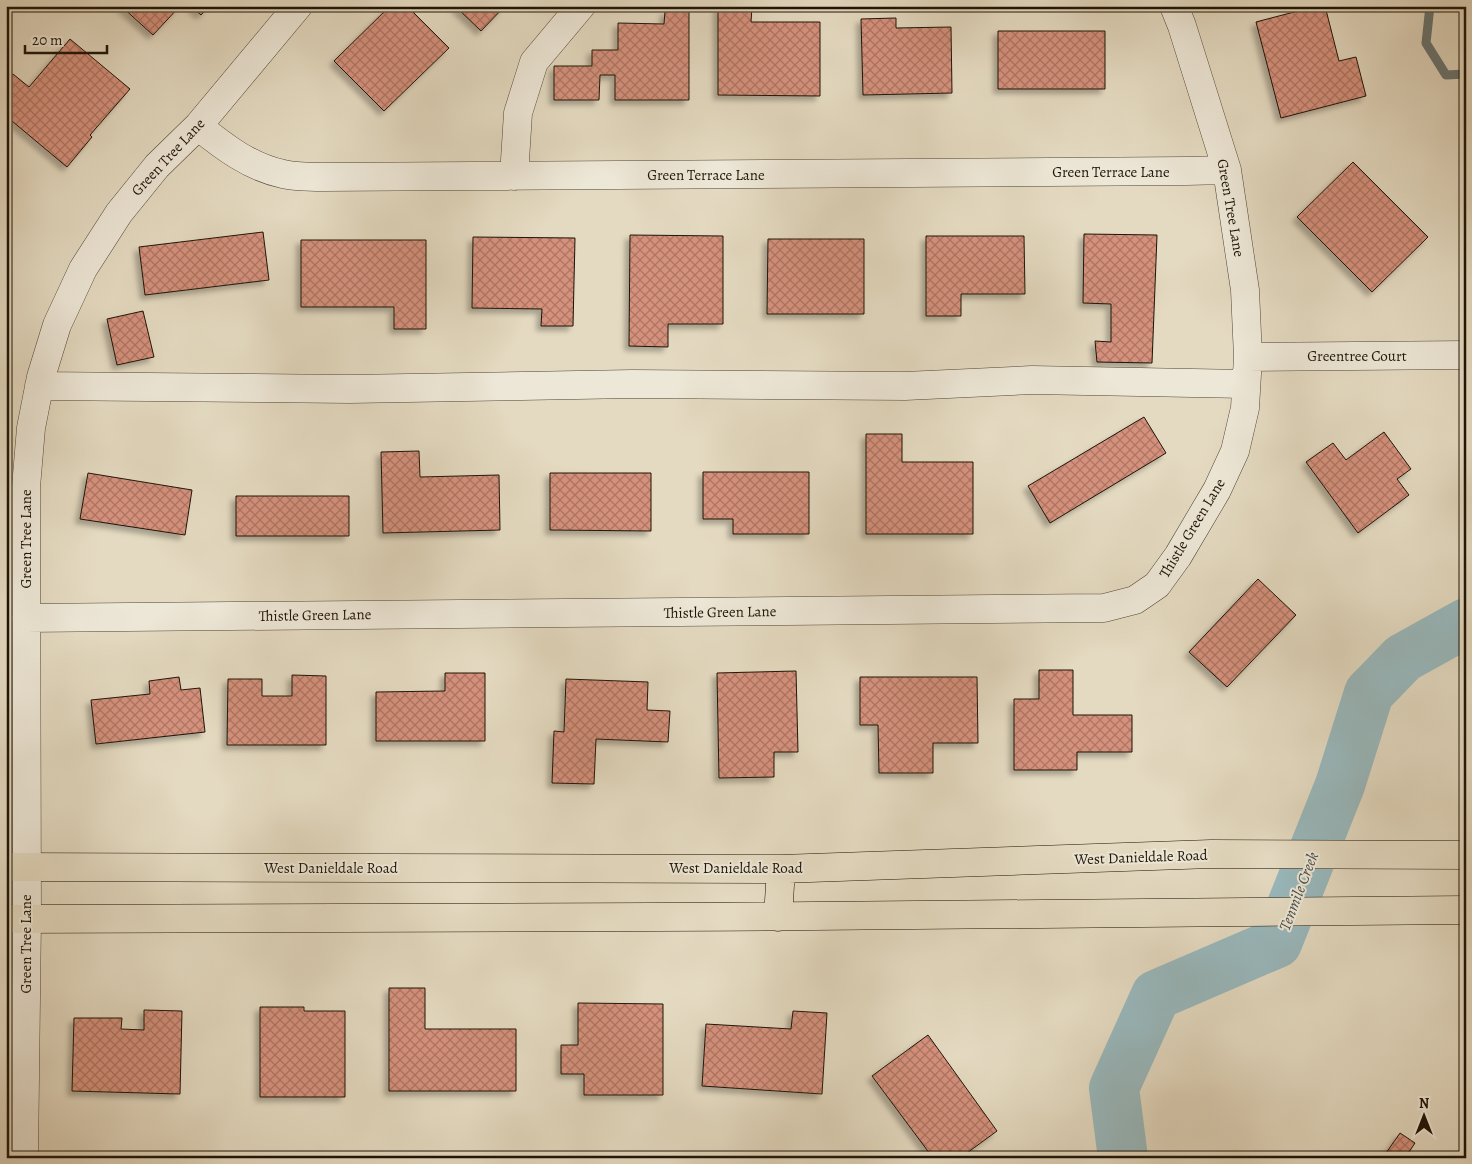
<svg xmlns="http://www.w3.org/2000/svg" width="1472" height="1164" viewBox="0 0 1472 1164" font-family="Alegreya,serif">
  <defs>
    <pattern id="building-cross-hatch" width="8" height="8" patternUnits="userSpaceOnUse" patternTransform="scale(1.25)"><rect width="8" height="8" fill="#d6917d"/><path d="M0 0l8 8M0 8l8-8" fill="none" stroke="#ad7564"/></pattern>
    <filter id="shadow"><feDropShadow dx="-4.5" dy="4.5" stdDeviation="2.5" flood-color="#0004"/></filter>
  </defs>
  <rect width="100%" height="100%" fill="#e4dac1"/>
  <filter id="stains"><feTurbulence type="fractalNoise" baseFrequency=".004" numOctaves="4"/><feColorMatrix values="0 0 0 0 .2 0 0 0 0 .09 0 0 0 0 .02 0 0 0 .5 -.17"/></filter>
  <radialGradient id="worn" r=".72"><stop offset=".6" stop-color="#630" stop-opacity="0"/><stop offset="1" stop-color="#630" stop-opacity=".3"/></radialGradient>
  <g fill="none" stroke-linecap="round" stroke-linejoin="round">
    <path stroke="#687674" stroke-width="9" d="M1430,6L1426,43L1446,75L1466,74"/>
    <path stroke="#99b8bc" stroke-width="50" d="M1123,1158L1114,1088L1156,995L1277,943L1340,785L1369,693L1403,658L1466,623"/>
  </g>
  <path fill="url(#building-cross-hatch)" stroke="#1e1407" filter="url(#shadow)" d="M121,6H180L153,35Z
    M191,6H209L201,15Z
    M390,6H407L449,48L384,111L334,61Z
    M455,6H505L481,31Z
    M718,6H752L751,22H820V96L718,95Z
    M1317,6H1325L1339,61L1356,57L1366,96L1281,118L1256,22Z
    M665,11H689V100H615V75H600L599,100H554V66H592V50H618V23L664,24Z
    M896,18V28L951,27L952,93L863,95L861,19Z
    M998,31H1105V89H998Z
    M70,39L130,89L90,135L92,137L67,167L6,116V81L13,74L29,87Z
    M1353,162L1428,237L1372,292L1297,217Z
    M263,232L269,280L145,295L139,247Z
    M1084,234L1157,235L1152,363L1097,362L1095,341L1111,342V304L1083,303Z
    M630,235L723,236V324H668V347L629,346Z
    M926,236H1024L1025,294H961V316H926Z
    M473,237L575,238L573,326H541L542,309L472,308Z
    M768,239H864V314H767Z
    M301,240H426V329H394V307H301Z
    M143,311L154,357L117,365L107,319Z
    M1144,417L1166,453L1050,523L1028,486Z
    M1384,432L1411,469L1397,479L1409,495L1358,533L1306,462L1333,443L1346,460Z
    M866,434H902V462H973V534H866Z
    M419,451L420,477L499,475L500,530L383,533L381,452Z
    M703,472H809V534H733V519H703Z
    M88,473L192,490L185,535L80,519Z
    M550,473H651V531L550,530Z
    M236,496H349V536H236Z
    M1258,579L1296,615L1227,687L1189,652Z
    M1039,670H1073V715H1132V752H1077V770H1014V699H1039Z
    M796,671L798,752H774V777L719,778L717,673Z
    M445,673H485V741H376V692L445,691Z
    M292,675L326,676V745H227L228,679H262V696H292Z
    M179,677L181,690L200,688L205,732L96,744L91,700L150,694L149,681Z
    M860,677H977L978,743H933V773H879L878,725H860Z
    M566,679L648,682L647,710L670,711L668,742L596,739L594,784L552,783L554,731L564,732Z
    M389,988H425V1029H516V1091H389Z
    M578,1003L663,1004V1095H584V1074H561V1045H578Z
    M260,1007H304V1011H345V1097H260Z
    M144,1010L182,1011L180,1094L72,1091L74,1018H122L121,1029L144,1030Z
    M793,1011L827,1013L822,1094L702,1086L706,1024L791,1029Z
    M928,1035L997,1131L960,1158H933L872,1076Z
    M1400,1133L1415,1143L1405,1158H1394L1386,1153Z"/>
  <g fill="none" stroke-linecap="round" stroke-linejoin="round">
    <g stroke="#504636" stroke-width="29">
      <path id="minor" d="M198,126C224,147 250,167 283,174C296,177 310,177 323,177L1186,171L1227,170
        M514,176L518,113L534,62L581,6
        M1248,357L1466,355
        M39,386L350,389L632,384L905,386L1032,380L1246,384
        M26,618L1104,608L1135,600L1157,585L1178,556L1217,490L1235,451L1245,408L1248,357L1245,290L1227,170L1182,26L1174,6
        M24,1158L27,919L26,487L31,428L41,377L57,325L83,269L119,213L157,166L198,126L298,6"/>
    </g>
    <g stroke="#1e1407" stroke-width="29">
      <path id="major" d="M6,867L781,869L1211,854L1466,855
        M778,917L781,869
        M6,919C493,918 979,917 1466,910"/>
    </g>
    <use href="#minor" stroke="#ede7d7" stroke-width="28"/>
    <use href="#major" stroke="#e4dac1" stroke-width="28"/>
  </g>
  <g text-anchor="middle" stroke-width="4" stroke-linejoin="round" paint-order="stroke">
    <g font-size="15" fill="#1e1407" stroke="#ede7d7">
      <text transform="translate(168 157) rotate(-47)" y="5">Green Tree Lane</text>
      <text x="1111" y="177">Green Terrace Lane</text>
      <text x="706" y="180">Green Terrace Lane</text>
      <text transform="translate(1231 208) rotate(80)" y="5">Green Tree Lane</text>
      <text x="1357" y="361">Greentree Court</text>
      <text transform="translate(1192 528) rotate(-59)" y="5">Thistle Green Lane</text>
      <text transform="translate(26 539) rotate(-90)" y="5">Green Tree Lane</text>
      <text transform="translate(720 612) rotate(-1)" y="5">Thistle Green Lane</text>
      <text transform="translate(315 615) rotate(-1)" y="5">Thistle Green Lane</text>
      <text transform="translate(1141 857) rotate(-2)" y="5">West Danieldale Road</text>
      <text x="331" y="873">West Danieldale Road</text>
      <text x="736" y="873">West Danieldale Road</text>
      <text transform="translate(26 944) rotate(-90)" y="5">Green Tree Lane</text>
    </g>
    <g font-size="16" font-style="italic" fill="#494d46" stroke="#ede7d7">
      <text transform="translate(1298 891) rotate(-69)" y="6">Tenmile Creek</text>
    </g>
  </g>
  <rect width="1472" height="1164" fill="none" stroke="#e4dac1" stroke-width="25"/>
  <rect x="8" y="8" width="1457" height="1149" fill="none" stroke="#1e1407" stroke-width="2.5"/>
  <rect x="12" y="12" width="1447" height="1139" fill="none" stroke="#1e1407"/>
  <g transform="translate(1424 1116)" stroke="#ede7d7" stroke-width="4" paint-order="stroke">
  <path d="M0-4L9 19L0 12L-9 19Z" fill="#1e1407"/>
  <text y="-8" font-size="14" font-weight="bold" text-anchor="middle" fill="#1e1407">N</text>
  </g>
  <path d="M25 45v8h82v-8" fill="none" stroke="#1e1407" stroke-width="2.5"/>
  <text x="32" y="45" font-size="15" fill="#1e1407" stroke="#ede7d7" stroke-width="4" paint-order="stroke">20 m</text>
  <rect width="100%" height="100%" filter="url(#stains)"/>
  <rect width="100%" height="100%" fill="url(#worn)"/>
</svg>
